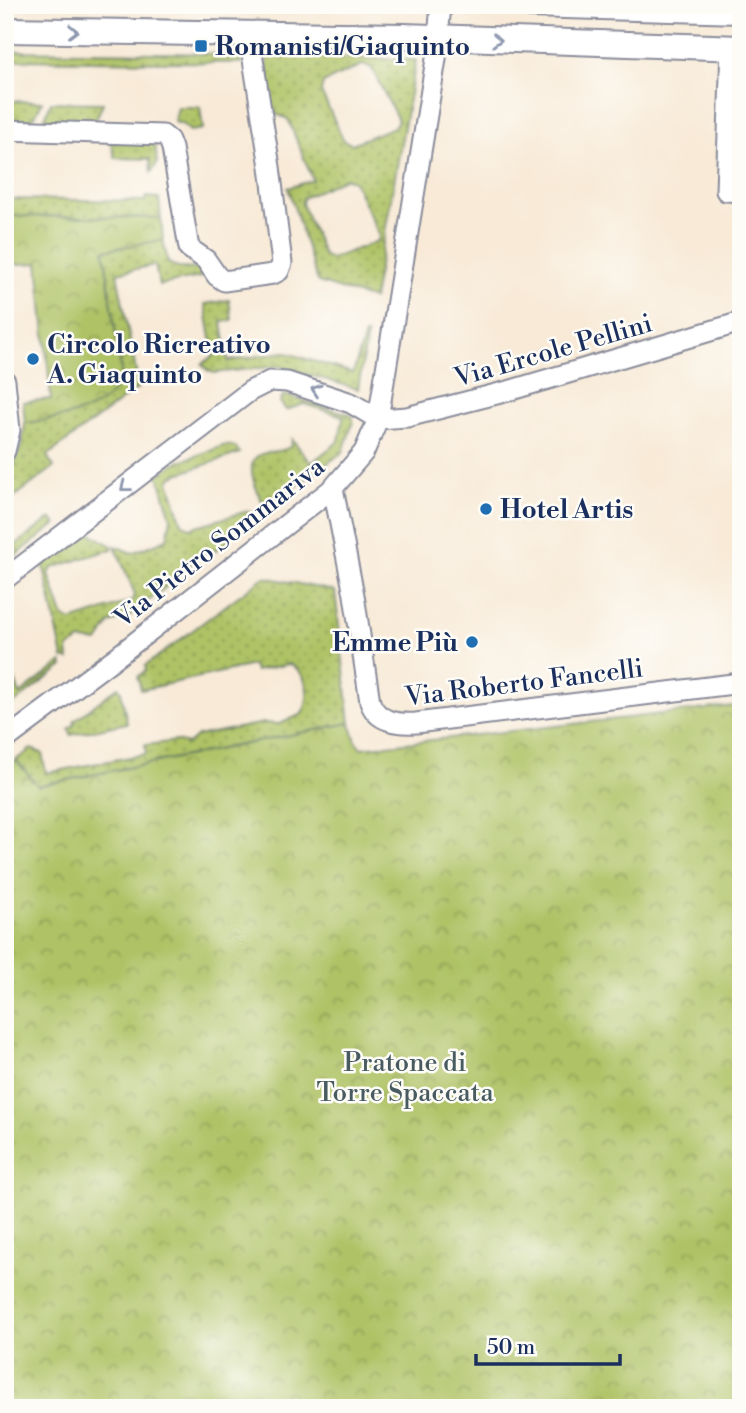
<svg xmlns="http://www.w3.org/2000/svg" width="746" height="1413" viewBox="0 0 746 1413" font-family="'Libre Bodoni',serif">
  <defs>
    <pattern id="grass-dots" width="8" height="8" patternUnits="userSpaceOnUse" patternTransform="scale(1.75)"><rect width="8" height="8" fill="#afc265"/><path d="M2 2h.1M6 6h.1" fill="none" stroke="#8e9e56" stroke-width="1.8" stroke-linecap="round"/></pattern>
    <pattern id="park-crowns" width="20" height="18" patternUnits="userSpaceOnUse" patternTransform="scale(1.75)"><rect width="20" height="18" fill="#afc265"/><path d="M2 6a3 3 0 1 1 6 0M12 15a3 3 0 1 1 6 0" fill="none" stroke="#8e9e56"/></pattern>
  </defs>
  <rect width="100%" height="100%" fill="#fdfcf7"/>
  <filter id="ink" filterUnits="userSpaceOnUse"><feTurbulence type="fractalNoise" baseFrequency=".0143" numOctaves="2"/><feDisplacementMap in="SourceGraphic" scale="14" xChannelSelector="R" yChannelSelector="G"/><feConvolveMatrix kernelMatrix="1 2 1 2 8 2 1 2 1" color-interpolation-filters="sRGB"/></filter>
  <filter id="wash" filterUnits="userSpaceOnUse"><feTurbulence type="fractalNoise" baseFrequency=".00686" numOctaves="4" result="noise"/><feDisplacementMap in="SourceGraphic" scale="28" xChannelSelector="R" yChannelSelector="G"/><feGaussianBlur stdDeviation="1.57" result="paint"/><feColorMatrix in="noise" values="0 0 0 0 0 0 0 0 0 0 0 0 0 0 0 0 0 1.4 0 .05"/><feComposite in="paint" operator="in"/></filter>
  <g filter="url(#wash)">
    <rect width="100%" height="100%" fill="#f8ead7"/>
    <path fill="url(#grass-dots)" stroke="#657862" stroke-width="2" fill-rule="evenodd" d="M13,51L231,54L239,57L242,63L10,60V52Z
      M268,55L416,60L373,299L318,282L288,188L313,180L288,119L273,113L266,58ZM362,65L371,67L398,120L394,127L352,144L344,141L321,92L323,83ZM345,178L354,181L379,235L378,241L331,259L324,256L302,204L303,198Z
      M8,101L42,102L33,120H13L8,117Z
      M51,102L103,103L96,120H44Z
      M178,107H200L203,129L190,131L182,124L174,122Z
      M111,141L155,142L157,164L151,172L150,159L115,158Z
      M146,197L159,198L161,218L6,216V199L145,201Z
      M163,240L168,263L179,268L200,269L201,277L159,285L155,265L117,273L139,387L47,456L54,467L5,504V480L12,470L22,444L25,423L65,416L117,386L121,371L104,250Z
      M229,300L232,320L222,322L228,361L284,352L353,373L365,335H367L358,389L279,366L214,373L207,370L202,364L214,356L205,304Z
      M284,395L349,414L353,417V422L343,452L268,507L264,505C257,491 240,458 265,453C275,450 281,453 291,446L292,439L311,463L339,441L343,418V416L304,404L286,410L280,402Z
      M226,445L235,447L240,453L172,476L169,481L182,523L190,528L248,511H251L252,522L243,528L240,526L232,528L230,539L220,548L193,557L190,560L191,568H183L172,582L128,617L110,623L98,642L81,640L68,648L69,660L63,658L43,563L79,537L90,533L112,546V549L52,568L49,574L63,616L71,621L132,601L135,594L115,546L132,553L167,539L171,518L158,475L173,464Z
      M51,518L56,524L14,557L9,550Z
      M264,577L335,591L350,723L37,786L16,760L31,749L42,753L46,773L146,754L145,745L176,741L188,744L197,736L264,723L280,724L302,714C311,697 309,673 289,664L255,671L253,665L141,690L138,677L146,670L145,666Z
      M5,651L20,694L62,662L63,666L5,710Z
      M118,687L121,691L127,723L71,735L69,729L75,724L74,721Z"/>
    <path fill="url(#park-crowns)" stroke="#657862" stroke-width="2" d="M6,216L161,218L163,240L104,250L121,371C116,414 58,418 25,423L23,402L51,399L38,263L9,265Z
      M741,705V1408H5V768L16,760L38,786L350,723L356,741L361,748Z"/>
  </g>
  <g filter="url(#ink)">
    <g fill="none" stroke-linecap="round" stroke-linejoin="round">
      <g stroke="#8a8c9a" stroke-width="23">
        <path id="minor" d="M731,47L726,191L741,192
          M5,130L163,135L169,140L172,148L189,248L206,260L217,276L224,281L273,274L279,271L282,263L270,167L249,34
          M5,381L10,430L5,451
          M333,488L354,595L370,702C377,722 397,724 416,723L741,683
          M5,579L250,391L270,381L287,382L351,403L378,419L407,417L508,391L741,322
          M5,740L119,655L333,488L364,452L378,419L436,59L441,5"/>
      </g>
      <g stroke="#8a8c9a" stroke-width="28">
        <path id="tertiary" d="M530,5L741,11
          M5,30L404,36L741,48"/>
      </g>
      <use href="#minor" stroke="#fff" stroke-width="19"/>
      <use href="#tertiary" stroke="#fff" stroke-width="24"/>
    </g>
    <defs><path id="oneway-chevron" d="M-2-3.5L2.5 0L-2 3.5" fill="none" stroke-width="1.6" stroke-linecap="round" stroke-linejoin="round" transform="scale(1.75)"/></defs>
    <g stroke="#8d97ae">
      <use href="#oneway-chevron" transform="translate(73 31) rotate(1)"/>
      <use href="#oneway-chevron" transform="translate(497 40) rotate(2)"/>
      <use href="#oneway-chevron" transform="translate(316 390) rotate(-162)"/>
      <use href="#oneway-chevron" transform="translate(125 487) rotate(142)"/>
    </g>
  </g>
  <g fill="#1f6fb2" stroke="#fdfcf7" stroke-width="2.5">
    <rect x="194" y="39" width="14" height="14" rx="3.5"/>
    <circle cx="33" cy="359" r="7"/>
    <circle cx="486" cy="509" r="7"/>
    <circle cx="472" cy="642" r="7"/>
  </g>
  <g text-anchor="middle" stroke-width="5" stroke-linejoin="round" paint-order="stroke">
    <g font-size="26" font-weight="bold" fill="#1b2f5e" stroke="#fdfcf7" text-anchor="start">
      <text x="215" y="55">Romanisti/Giaquinto</text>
      <text x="47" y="353">Circolo Ricreativo<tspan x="47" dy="30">A. Giaquinto</tspan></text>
      <text x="500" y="518">Hotel Artis</text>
      <text x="458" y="651" text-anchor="end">Emme Più</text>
    </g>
    <g font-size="26" fill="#1b2f5e" stroke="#fdfcf7">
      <text transform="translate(553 350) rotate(-16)" y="9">Via Ercole Pellini</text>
      <text transform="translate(219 542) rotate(-38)" y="9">Via Pietro Sommariva</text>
      <text transform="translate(524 682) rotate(-7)" y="9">Via Roberto Fancelli</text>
    </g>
    <g font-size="26" fill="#475b60" stroke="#fdfcf7">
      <text x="405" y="1071">Pratone di<tspan x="405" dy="30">Torre Spaccata</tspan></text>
    </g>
  </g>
  <rect width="746" height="1413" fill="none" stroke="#fdfcf7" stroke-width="28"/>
  <path d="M476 1354v10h144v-10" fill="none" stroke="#1b2f5e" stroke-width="3.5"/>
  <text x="487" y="1354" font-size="21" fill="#1b2f5e" stroke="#fdfcf7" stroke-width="5" paint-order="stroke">50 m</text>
</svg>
